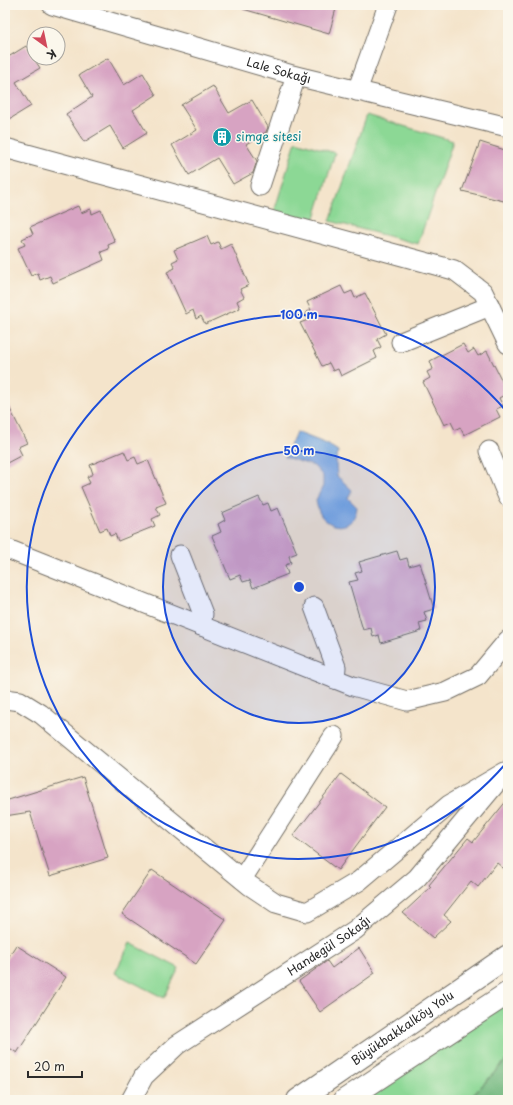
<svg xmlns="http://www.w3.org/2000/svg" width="513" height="1105" viewBox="0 0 513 1105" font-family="'Playpen Sans',sans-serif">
  <rect width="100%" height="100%" fill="#fbf7ec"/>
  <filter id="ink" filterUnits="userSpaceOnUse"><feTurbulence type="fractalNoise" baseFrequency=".025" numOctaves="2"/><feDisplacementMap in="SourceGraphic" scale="8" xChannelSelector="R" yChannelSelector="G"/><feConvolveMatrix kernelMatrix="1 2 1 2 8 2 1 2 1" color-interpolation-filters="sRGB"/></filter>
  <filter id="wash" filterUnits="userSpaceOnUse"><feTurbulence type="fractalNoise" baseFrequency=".012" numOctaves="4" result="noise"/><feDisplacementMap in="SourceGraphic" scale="16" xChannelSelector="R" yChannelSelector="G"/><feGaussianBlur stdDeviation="0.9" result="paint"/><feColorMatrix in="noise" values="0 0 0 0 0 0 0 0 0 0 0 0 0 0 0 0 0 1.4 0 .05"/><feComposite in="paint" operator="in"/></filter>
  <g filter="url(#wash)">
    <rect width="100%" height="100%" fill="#f4e4cb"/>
    <path fill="#8cd895" stroke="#5c8260" d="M367,115L453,141L418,244L330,221Z
      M296,141L335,153L313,224L274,212Z
      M130,943L179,968L164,998L115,973Z
      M508,994V1058L468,1100H364Z"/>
    <path fill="#71b87e" stroke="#4e7254" d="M508,1058V1100H468H469Z"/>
    <path fill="#73a5de" stroke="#4f6884" d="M296,432L327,444L338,451L336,463L337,476L352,490L348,498L357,507C355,526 339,531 325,520C319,515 317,507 316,500L323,486V476L314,466L285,457Z"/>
    <g id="blocks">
      <path fill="#d7a3c2" d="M244,5H337L329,34L243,9Z
        M26,46L40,68L16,82L31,106L5,122V59Z
        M108,58L124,85L143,73L156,95L133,110L147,133L123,148L110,126L84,142L66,114L92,97L79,75Z
        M213,86L229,113L252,100L268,127L266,132L246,144L257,161L253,173L233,184L217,158L189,175L172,145L197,130L181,105Z
        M480,142L508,151V202L462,191Z
        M78,206L81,213L91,209L92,214L101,210L115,242L108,245L109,249L101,252L104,260L53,283L50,276L40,280L38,273L31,276L18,248L25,245L22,239L33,234L30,227Z
        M207,236L211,245L218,242L221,249L231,244L249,285L240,289L244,297L237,301L240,308L205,324L201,316L196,319L193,310L186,314L167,272L175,268L172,262L178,259L174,250Z
        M341,286L345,294L352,291L355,298L365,293L386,334L377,339L381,347L374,351L377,358L341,376L338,369L333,371L329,363L322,366L300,323L308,320L305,313L311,310L307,302Z
        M463,344L468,353L474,349L478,356L487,351L508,393L499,398L503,406L496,409L500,417L464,435L460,427L455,430L451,422L444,425L423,382L430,378L427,372L433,369L430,361Z
        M5,399L27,443L18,447L22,455L5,464Z
        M124,451L128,460L135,457L138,464L148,460L166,503L156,507L160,515L152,519L155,526L118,541L115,534L110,536L107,528L100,531L81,487L90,483L87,477L93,474L90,465Z
        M259,497L263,505L268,503L271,511L278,508L297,553L289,556L291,563L285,565L288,574L253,588L250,580L243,582L240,575L230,579L212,536L221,532L218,524L225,520L222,513Z
        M397,551L400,560L407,558L409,566L420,563L434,609L424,612L427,621L419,623L421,631L381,643L379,635L373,637L371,628L363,630L349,582L358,580L355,573L362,571L359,562Z
        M341,774L385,807L338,870L293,836Z
        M83,777L108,858L50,876L30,812L5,816V801Z
        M508,799V872L497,863L478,887L471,881L444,915L451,921L433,938L403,913L431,887L429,885L468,838L473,842Z
        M152,870L226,920L196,964L122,914Z
        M16,945L66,977L17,1053L5,1045V962Z
        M359,948L375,973L320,1012L299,981L327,961L332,968Z"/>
    </g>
  </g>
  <g filter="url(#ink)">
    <use href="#blocks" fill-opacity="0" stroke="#716c63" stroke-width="1"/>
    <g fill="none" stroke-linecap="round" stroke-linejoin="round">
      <g stroke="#716c63" stroke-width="21">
        <g id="minor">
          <path id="s1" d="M52,5L296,76L508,127"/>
          <path d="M357,91L388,5"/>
          <path d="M5,148L454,270L483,292L508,344"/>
          <path d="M260,186L296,76"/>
          <path d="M401,342L490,306"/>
          <path d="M489,451L508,497"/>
          <path d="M5,548L353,686L407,701L445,692L478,676L508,640"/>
          <path d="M180,555L203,614L201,626"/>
          <path d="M314,607L336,667L335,679"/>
          <path d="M5,699L20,701L41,714L249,885L276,903L307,912L359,881L449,805L505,772"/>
          <path d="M242,879L334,736"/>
          <path id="s2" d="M131,1100L144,1076L177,1045L355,930L417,878L498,781"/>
        </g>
      </g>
      <g stroke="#716c63" stroke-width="24">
        <g id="highway">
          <path id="s3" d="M298,1100L508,956"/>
          <path d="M345,1100L508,993"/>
        </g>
      </g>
      <use href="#minor" stroke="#fff" stroke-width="19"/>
      <use href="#highway" stroke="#fff" stroke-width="22"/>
    </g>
  </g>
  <circle cx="299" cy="587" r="136" fill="#1d4ed8" fill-opacity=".12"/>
  <g fill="none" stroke="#1d4ed8" stroke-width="2">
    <circle cx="299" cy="587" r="136"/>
    <path d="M507 762A272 272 0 1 1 507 412"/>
  </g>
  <defs>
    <g id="building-disc" transform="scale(1)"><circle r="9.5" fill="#0f9aa8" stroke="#fbf7ec"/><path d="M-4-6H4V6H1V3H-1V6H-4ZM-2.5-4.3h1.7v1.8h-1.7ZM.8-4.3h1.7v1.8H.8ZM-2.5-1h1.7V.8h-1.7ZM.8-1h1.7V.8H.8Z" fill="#fff"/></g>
  </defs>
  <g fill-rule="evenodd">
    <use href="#building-disc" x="222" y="137"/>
  </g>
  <g text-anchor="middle" stroke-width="3" stroke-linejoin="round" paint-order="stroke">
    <g font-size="12" fill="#2b2b2b" stroke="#fbf7ec">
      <text dy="4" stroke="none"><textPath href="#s1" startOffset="236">Lale Sokağı</textPath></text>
      <text dy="4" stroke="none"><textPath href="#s2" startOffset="254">Handegül Sokağı</textPath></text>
      <text dy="4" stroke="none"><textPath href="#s3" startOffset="127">Büyükbakkalköy Yolu</textPath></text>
    </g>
    <g font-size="12" fill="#0d838f" stroke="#fbf7ec" text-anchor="start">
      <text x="236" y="141">simge sitesi</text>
    </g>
  </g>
  <circle cx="299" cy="587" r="6" fill="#1d4ed8" stroke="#fbf7ec" stroke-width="2"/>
  <g font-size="12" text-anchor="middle" font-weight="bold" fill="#1d4ed8" stroke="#fbf7ec" stroke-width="3" stroke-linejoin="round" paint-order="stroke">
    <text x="299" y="319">100 m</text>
    <text x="299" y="455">50 m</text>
  </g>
  <rect width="513" height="1105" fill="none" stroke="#fbf7ec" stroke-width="20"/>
  <g transform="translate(46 46) rotate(147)"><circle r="19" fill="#fbf7ec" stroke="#a8a59f"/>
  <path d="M0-3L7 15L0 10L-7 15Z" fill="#d1495b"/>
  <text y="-6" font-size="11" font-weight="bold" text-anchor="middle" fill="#2b2b2b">K</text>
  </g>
  <path d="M28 1071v6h54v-6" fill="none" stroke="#2b2b2b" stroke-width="2"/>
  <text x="34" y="1071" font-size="12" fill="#2b2b2b" stroke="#fbf7ec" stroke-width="3" paint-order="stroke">20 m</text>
</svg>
